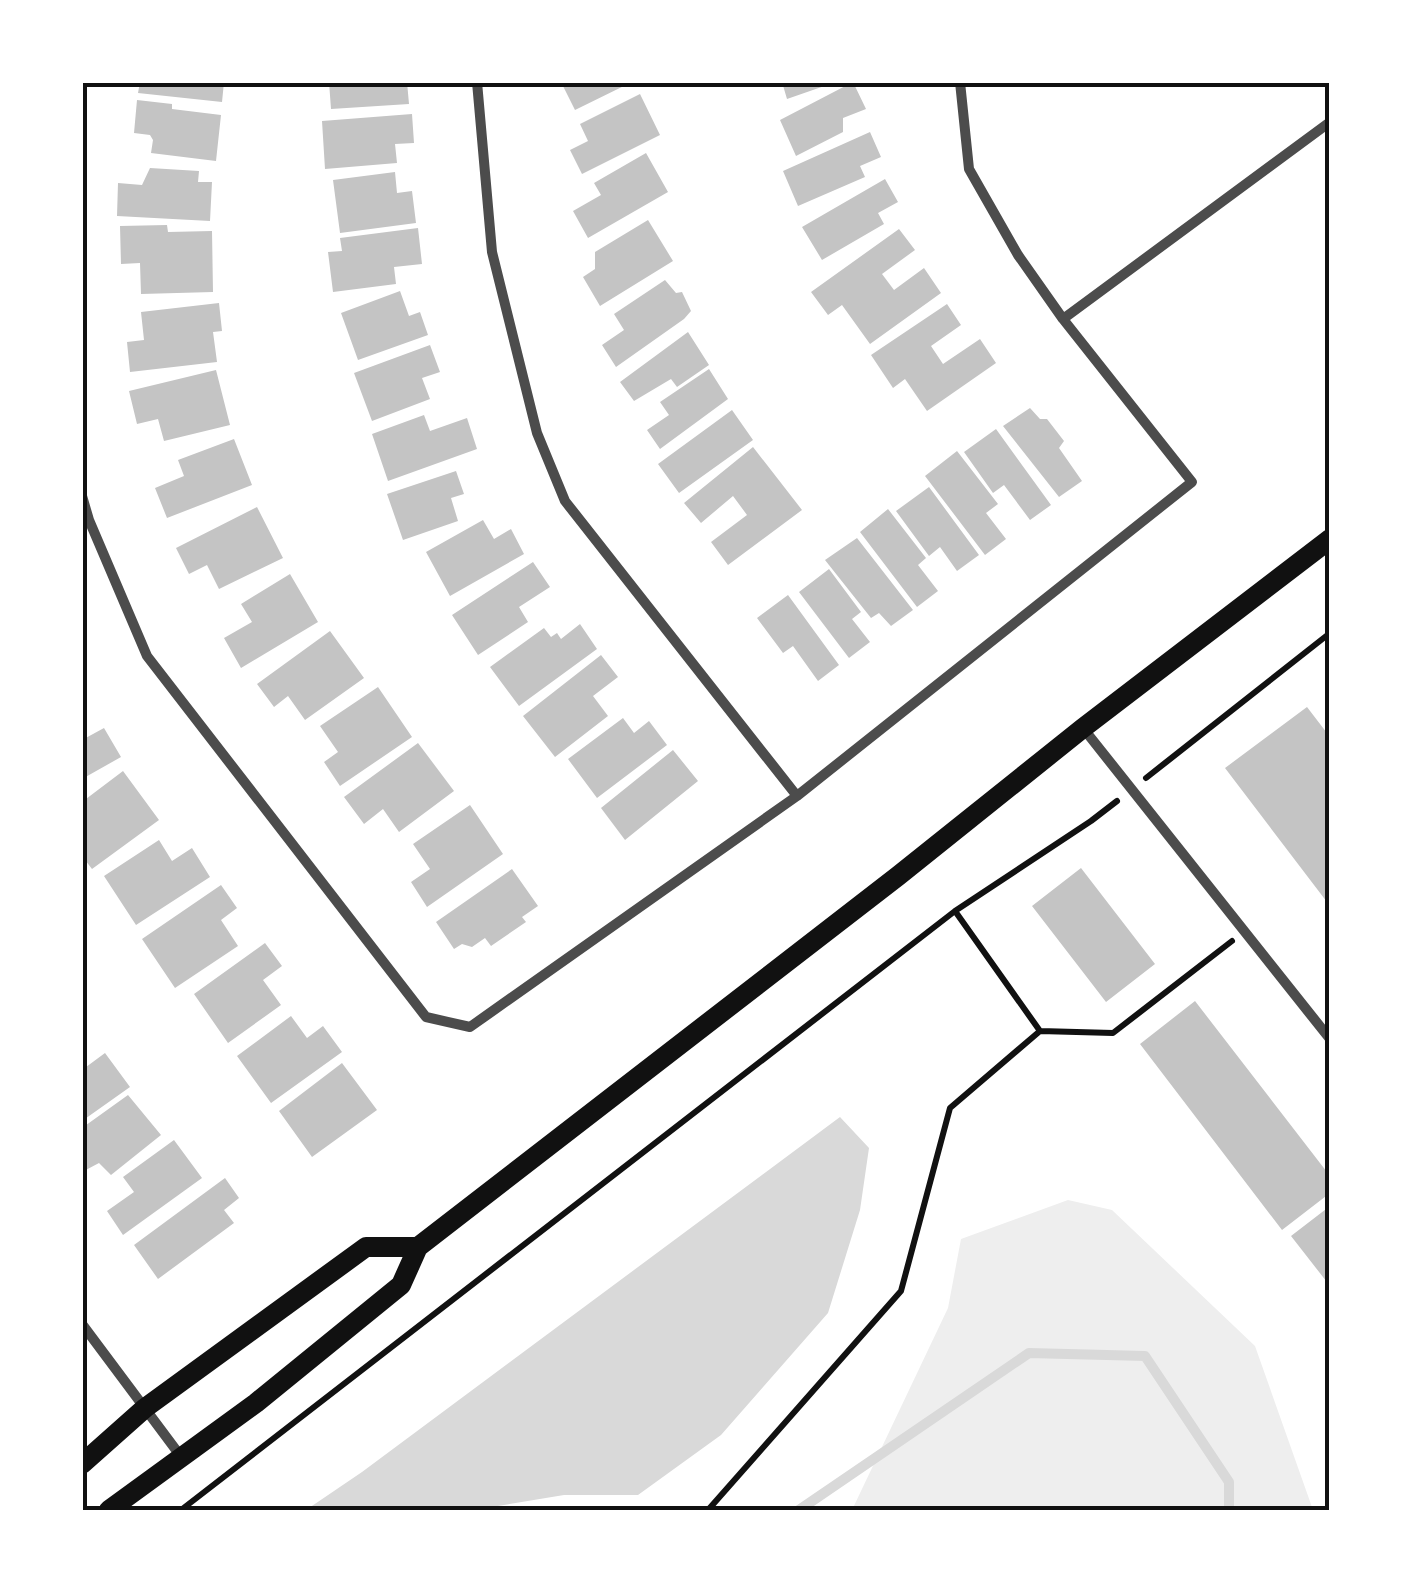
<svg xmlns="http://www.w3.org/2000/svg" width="1412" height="1593" viewBox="0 0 1412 1593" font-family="Commissioner,sans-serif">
  <rect width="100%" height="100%" fill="#fff"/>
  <path fill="#eee" d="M1068,1200L1112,1210L1255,1346L1313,1510H852L948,1308L961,1239Z"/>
  <path fill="#d9d9d9" d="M840,1117L869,1148L860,1210L828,1313L721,1435L638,1495H564L474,1510H306L362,1472Z"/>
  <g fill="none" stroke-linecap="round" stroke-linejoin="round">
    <path stroke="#d9d9d9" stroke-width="10" d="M799,1510L1029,1353L1145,1356L1229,1482V1510"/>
  </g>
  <path fill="#c4c4c4" d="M140,82H224L222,102L138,93Z
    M329,82H407L409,104L331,109Z
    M566,82H632L575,110L562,84Z
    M782,82H833V83L787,99Z
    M853,82L866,109L843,118V132L796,156L780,120Z
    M640,94L660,135L582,174L570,150L588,141L580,124Z
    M137,100L172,104V109L221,115L216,161L151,153L153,140L150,135L134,133Z
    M412,114L414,143L395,144L397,163L325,169L322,121Z
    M870,132L881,157L860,166L865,177L798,206L783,171Z
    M646,153L668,192L588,238L573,211L601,195L594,183Z
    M150,168L199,171L198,182H212L210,221L117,216L118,183L142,185Z
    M395,172L397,193L412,191L416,223L340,233L333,180Z
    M885,179L898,202L878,213L884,224L822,260L802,227Z
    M648,220L673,261L600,306L583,277L595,269V252Z
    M167,225L168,232L212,231L213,292L141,294L140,263L121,264L120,226Z
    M418,228L422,264L394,267L396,284L333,292L328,252L342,251L340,238Z
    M899,229L915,250L882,274L894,290L924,268L941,293L870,344L842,305L828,315L811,292Z
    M665,280L676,293L682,292L691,311L684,319L616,367L602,345L624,330L614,314Z
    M400,291L409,316L420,312L428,335L358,360L341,313Z
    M219,303L222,331L213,332L217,362L130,372L127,342L144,340L141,312Z
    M947,304L961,325L931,346L943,364L980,339L996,363L927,411L905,379L893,388L871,355Z
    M688,332L709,365L677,387L671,379L634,401L620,382Z
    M430,345L440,372L422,378L430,399L372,421L354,373Z
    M709,369L728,399L660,449L647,430L669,415L660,402Z
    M216,370L230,425L164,441L158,419L137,424L129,391Z
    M1030,408L1040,419H1047L1064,441L1059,448L1082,481L1059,497L1003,426Z
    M732,410L753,440L679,493L658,464Z
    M424,415L430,431L467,418L477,449L388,481L372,434Z
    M996,429L1051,505L1030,520L1004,485L993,493L964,452Z
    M234,439L252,485L167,518L155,488L184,476L178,460Z
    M753,447L802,510L728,565L711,542L747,515L733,496L701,523L684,503Z
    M957,451L998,504L986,513L1006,539L985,555L925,476Z
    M456,471L464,494L451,498L458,521L403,540L387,494Z
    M929,487L979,555L957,571L940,547L929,556L896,511Z
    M257,507L283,558L219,589L207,565L189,574L176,548Z
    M888,509L926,558L918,565L938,591L917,607L860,532Z
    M483,520L494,539L511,529L524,554L450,596L426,552Z
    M857,538L913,610L891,626L879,613L871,618L825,560Z
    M533,562L550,587L519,607L528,622L478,655L452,615Z
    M829,569L861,612L852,619L870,642L849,658L799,592Z
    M290,574L318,622L241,668L224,638L252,622L241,604Z
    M788,595L839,665L818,681L793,646L783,653L757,618Z
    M580,624L597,649L519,706L490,667L544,628L551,637L557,633L561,639Z
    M330,631L364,678L305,720L288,696L274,707L257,684Z
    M601,655L618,677L593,696L608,716L555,757L523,716Z
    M378,687L412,737L340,786L324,762L338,752L320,726Z
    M1307,707L1330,737V906L1225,768Z
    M623,718L634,733L649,721L667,745L597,798L568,759Z
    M104,728L121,757L82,779V740Z
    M418,743L454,791L399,832L383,809L364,824L344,797Z
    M673,750L698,781L625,840L601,808Z
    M123,771L159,820L92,869L82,856V802Z
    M470,805L503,854L427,907L411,882L430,869L413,844Z
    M159,840L172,861L192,848L210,877L136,925L104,876Z
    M1081,868L1155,964L1106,1002L1032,906Z
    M512,869L538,906L522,917L526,922L491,946L485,938L472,947L462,944L454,949L436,922Z
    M221,885L237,908L221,920L238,946L175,988L142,939Z
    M265,943L282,966L263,980L281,1005L228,1043L194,994Z
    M1195,1001L1330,1176V1193L1282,1230L1140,1044Z
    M291,1016L307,1038L323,1026L342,1052L271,1103L237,1056Z
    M105,1053L130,1087L82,1121V1070Z
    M342,1063L377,1110L312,1157L279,1111Z
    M128,1095L161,1135L111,1175L99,1163L82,1172V1128Z
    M174,1140L202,1178L123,1235L107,1211L134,1192L123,1177Z
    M225,1178L239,1198L224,1210L234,1223L158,1279L134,1245Z
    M1330,1206V1286L1291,1236Z"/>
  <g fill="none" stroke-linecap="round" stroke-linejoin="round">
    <path stroke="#111" stroke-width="6" d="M1146,778L1330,633
      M1040,1031L1113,1033L1232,941
      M181,1510L955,911L1091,821L1117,801
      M708,1510L901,1291L950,1108L1040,1031L955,911"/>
    <path stroke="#4c4c4c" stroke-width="10" d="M477,82L492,252L537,433L565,501L797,796
      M1063,319L1330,122
      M82,496L89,520L147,656L426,1017L470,1027L797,796L1192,482L1063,319L1018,255L969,169L960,82
      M1083,728L1330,1039
      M82,1324L182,1458"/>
    <path stroke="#111" stroke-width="20" d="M82,1464L145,1408L366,1247H418
      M109,1510L256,1403L401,1285L418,1247L898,876L1083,728L1330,539"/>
  </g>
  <rect width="1412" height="1593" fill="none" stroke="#ffffff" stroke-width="170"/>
  <rect x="85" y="85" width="1242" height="1423" fill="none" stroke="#111" stroke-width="4"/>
</svg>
